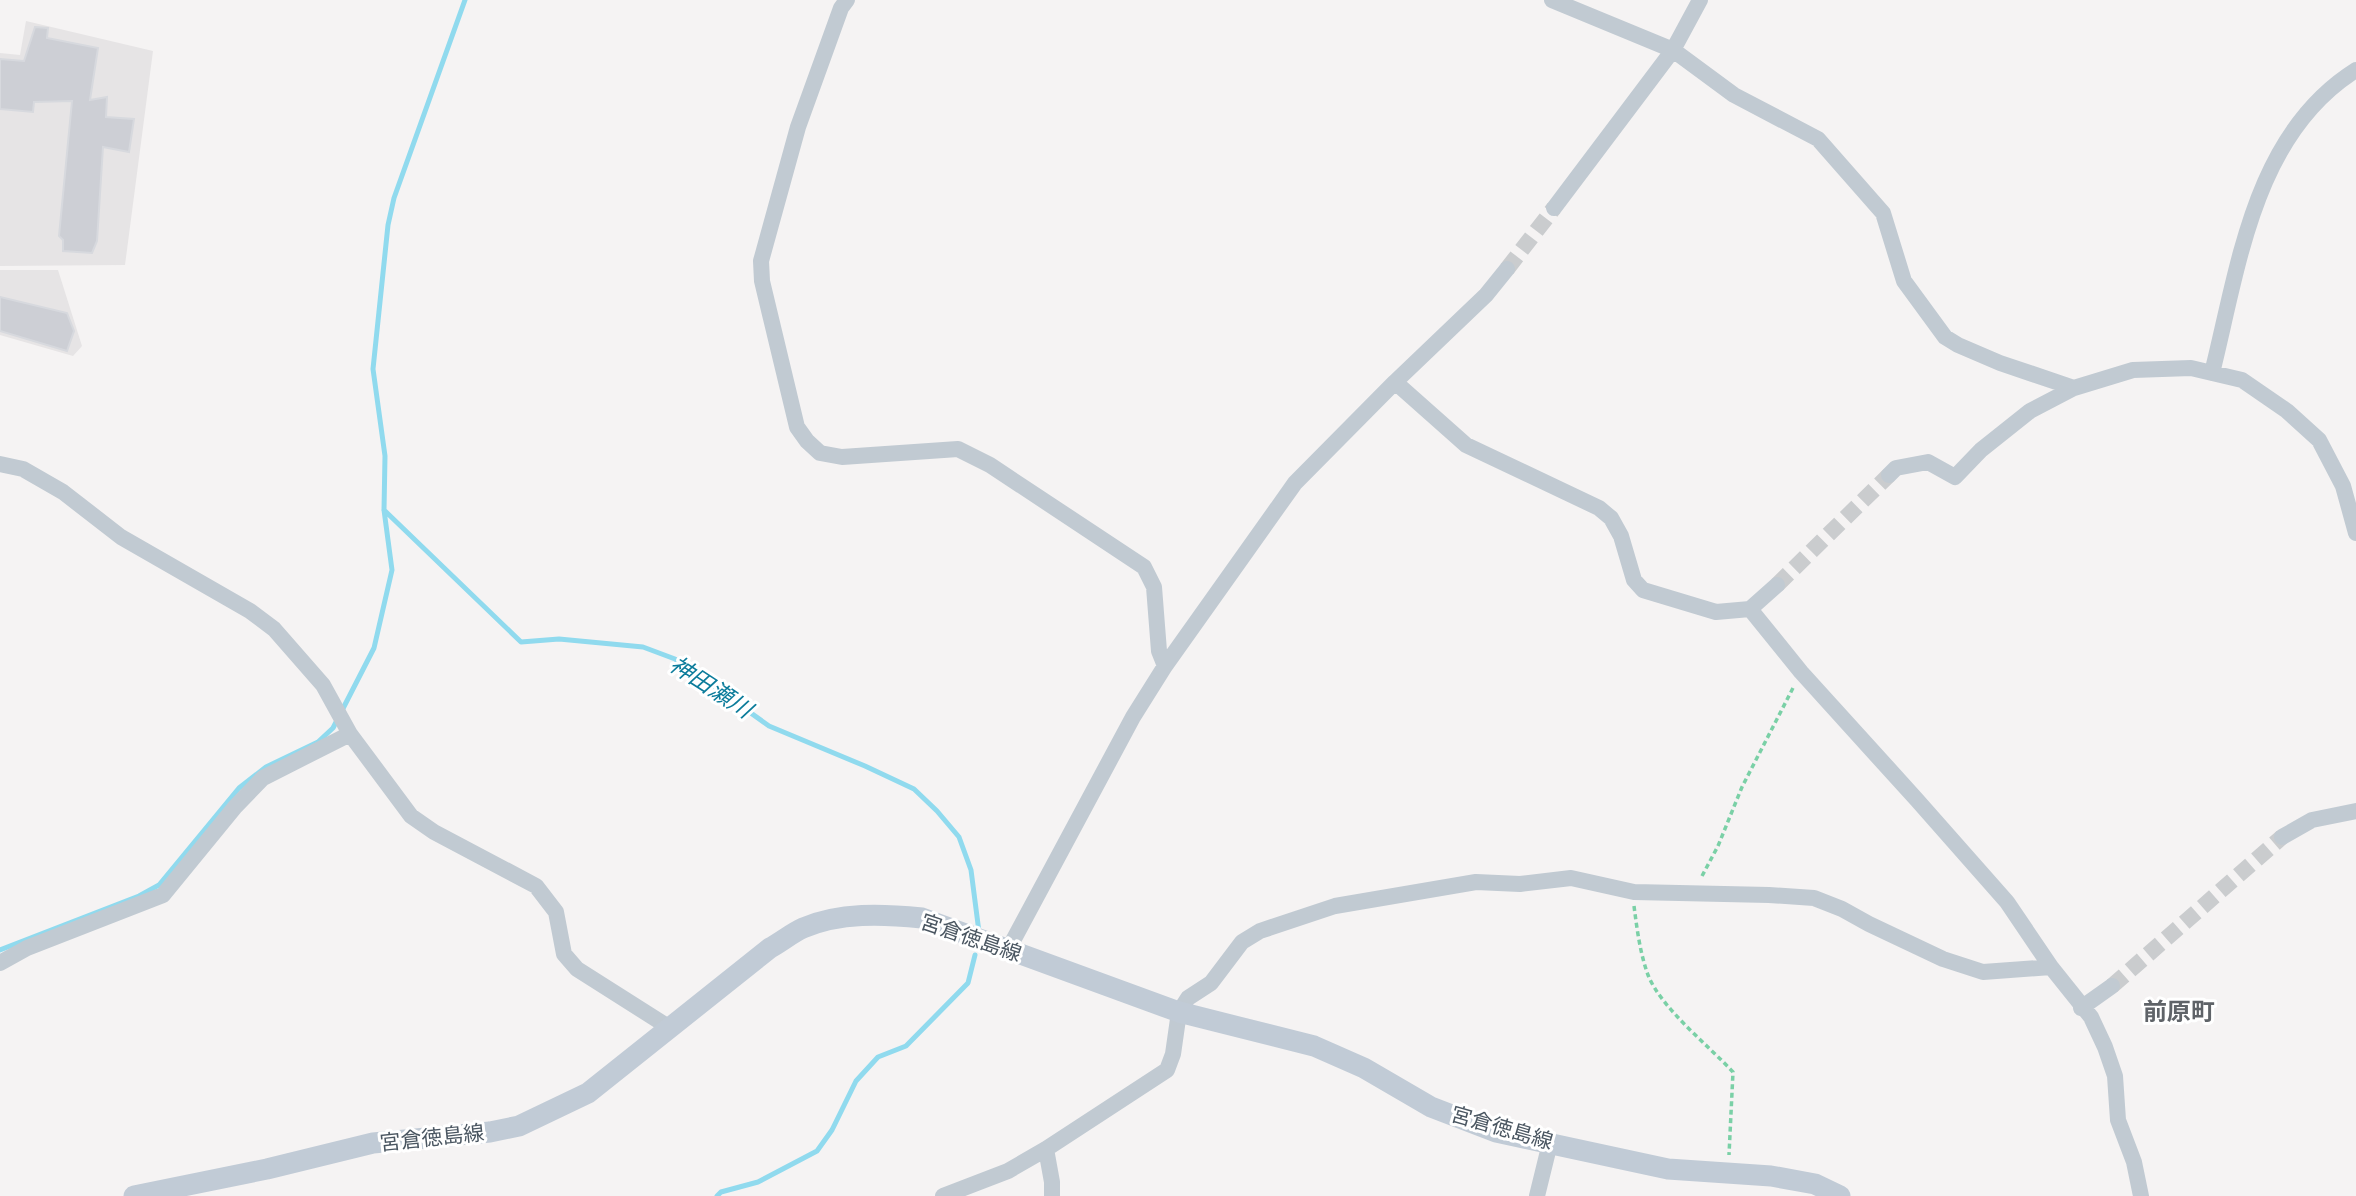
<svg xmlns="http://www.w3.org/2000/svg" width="2356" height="1196" viewBox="0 0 2356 1196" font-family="'Golos Text','Noto Sans JP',sans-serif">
  <rect width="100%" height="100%" fill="#f5f3f3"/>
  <path fill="#e6e4e5" d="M26,21L153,51L125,265L0,266V53L20,55Z
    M0,270H58L82,346L73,356L0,335Z"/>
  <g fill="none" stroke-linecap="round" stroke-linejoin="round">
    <path stroke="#90daee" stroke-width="5" d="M384,510L521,642L559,639L643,647L675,659L769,726L865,766L914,789L937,811L959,837L971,870L979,932
      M0,950L139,896L159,885L239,788L266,767L318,742L333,728L374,648L392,570L384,510L385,456L373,369L388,225L394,198L465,0
      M717,1196L721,1192L758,1182L817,1151L832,1130L856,1081L878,1057L906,1046L968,983L975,955"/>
  </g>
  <path fill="#cdcfd5" stroke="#d7d9de" stroke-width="2" d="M35,27L48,28L47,38L98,48L90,100L107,97L106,117L134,119L129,152L103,147L97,241L92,253L63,251V240L59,236L72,101L34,102L33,112L0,109V59L24,61Z
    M0,297L67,313L74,331L67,351L0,331Z"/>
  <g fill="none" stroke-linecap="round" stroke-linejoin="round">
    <path stroke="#caccce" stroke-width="16" stroke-dasharray="16 8" stroke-linecap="butt" d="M1507,269L1554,208
      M1777,585L1889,475
      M2112,986L2282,837"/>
    <path stroke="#7ad0a6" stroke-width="3.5" stroke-dasharray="5 3.5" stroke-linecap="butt" d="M1702,876L1718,846L1742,787L1793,688
      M1634,906C1637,929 1640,953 1648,975C1661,1008 1708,1045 1733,1072L1729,1155"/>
    <path stroke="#c1cad2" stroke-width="16" d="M847,0L841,8L798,127L761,261L762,281L797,427L807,441L820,453L842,457L958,449L990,465L1144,567L1154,587L1159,651L1165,666
      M1552,0L1673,50L1734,95L1818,139L1883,213L1904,281L1945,337L1958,345L2000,363L2074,388L2133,370L2191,368L2242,380L2287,411L2319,440L2343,486L2356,533
      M1554,208L1673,50L1700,0
      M2212,373C2239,265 2254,134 2356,70
      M1395,382L1466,445L1599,508L1611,518L1621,536L1634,580L1643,590L1716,612L1750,609L1801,672L1917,800L2007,902L2051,967L2091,1017L2105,1047L2115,1076L2118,1120L2134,1162L2141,1196
      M0,464L23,469L63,492L121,537L250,611L274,629L323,685L350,734L411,816L434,832L536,886L556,912L564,954L577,969L670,1028
      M1889,475L1896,468L1928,462L1955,477L1981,450L2030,411L2074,388
      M1750,609L1777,585
      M2282,837L2312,820L2356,811
      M1008,950L1133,717L1165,666L1295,483L1395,382L1486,295L1507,269
      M0,963L27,948L163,895L235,807L263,778L350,734
      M2081,1008L2112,986
      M1046,1149L1052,1182V1196
      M943,1196L1008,1171L1046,1149L1167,1070L1173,1054L1179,1012L1188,998L1211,983L1242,942L1260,931L1335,906L1476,882L1520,884L1571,878L1634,892L1769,895L1814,898L1842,909L1869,924L1943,959L1983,972L2051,967
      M1537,1196L1550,1143"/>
    <path stroke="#c1cbd6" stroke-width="21" d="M134,1196L267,1169L373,1143L490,1132L519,1126L588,1093L770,948C781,942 792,933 803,928C840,912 883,914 922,918L1179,1012L1314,1046L1364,1068L1431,1107L1496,1132L1668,1169L1771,1176L1815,1184L1840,1196"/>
  </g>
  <g text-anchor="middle" stroke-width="6" stroke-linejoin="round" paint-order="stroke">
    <g font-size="21" fill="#4a5661" stroke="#fff">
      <text transform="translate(971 938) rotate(19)" y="7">宮倉徳島線</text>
      <text transform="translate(1502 1128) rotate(16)" y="7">宮倉徳島線</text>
      <text transform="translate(432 1138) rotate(-6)" y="7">宮倉徳島線</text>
    </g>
    <g font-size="23" font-style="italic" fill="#0c7c9b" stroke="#fff">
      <text transform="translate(711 687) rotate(33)" y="8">神田瀬川</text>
    </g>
    <g font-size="24" font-weight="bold" fill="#5f6368" stroke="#fff">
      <text x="2179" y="1020">前原町</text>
    </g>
  </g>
</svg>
